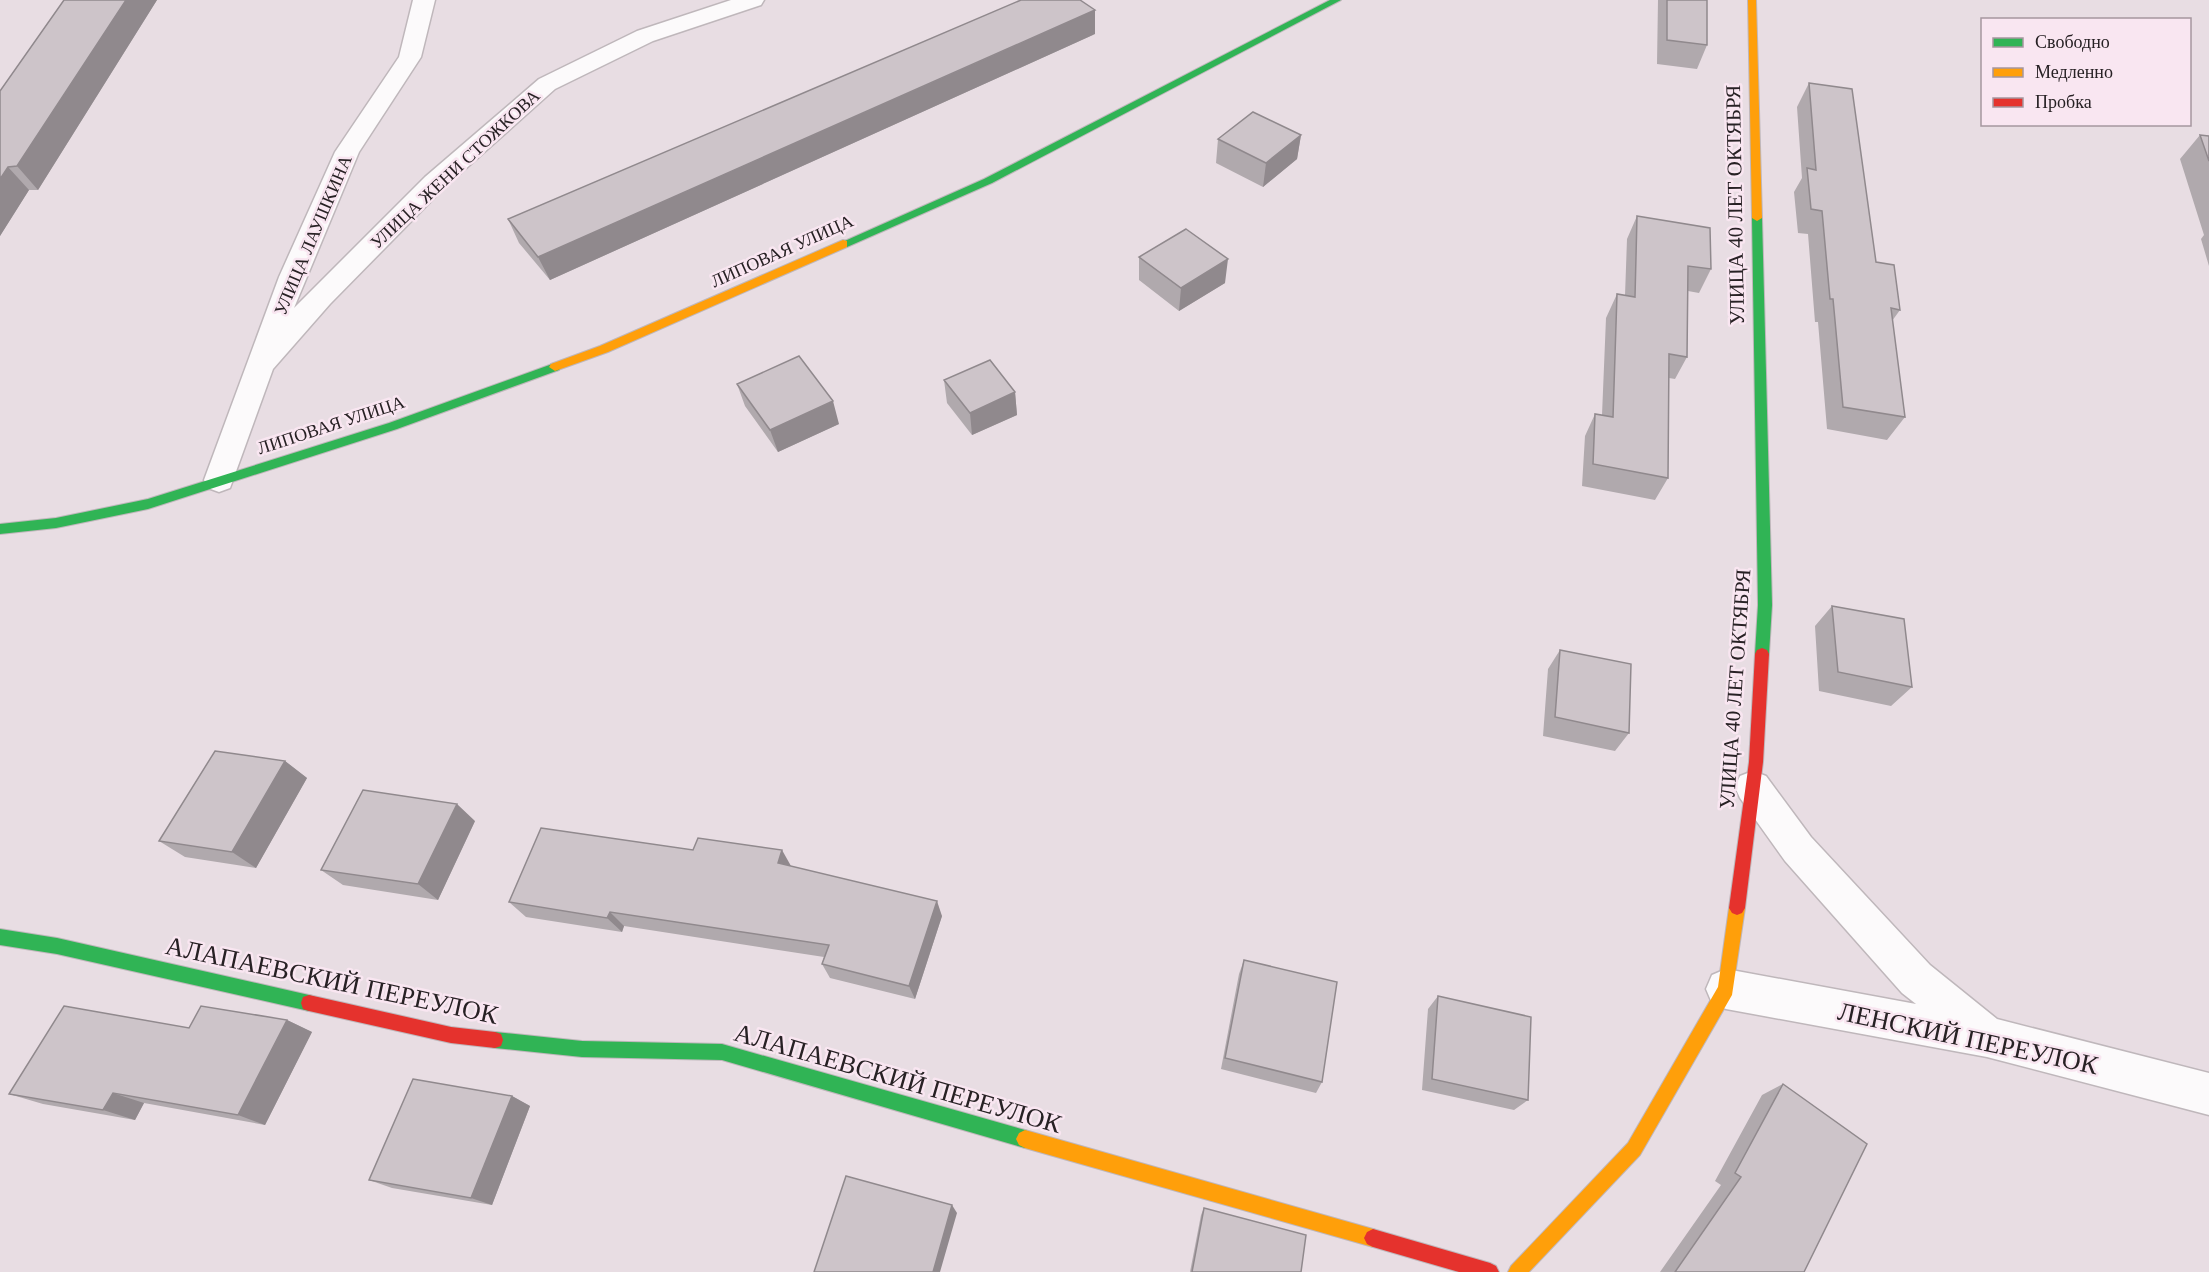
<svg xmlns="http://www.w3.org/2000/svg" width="2209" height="1272" viewBox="0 0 2209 1272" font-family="'Times New Roman',serif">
  <rect width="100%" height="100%" fill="#e8dde3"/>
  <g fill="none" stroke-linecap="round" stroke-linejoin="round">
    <g stroke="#bfb7bb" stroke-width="3">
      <path id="street" d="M413,0H435L421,57L359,152L294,308L425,177L539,79L637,31L731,0H764L761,5L653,41L555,89L443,189L330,304L273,369L230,488L219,492L208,488L204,480L279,277L335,152L399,57Z
        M1753,771L1766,776L1811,837L1930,965L1997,1019L2209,1073V1115L1987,1057L1726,1009L1712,1003L1706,989L1712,975L1726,969L1916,1004L1902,993L1785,861L1740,798L1735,787L1740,776Z"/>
    </g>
    <g stroke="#bfb7bb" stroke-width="2">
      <path id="fast" d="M1330,0H1341L992,183L847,247H839L838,244L984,179Z
        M1757,215L1762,218L1772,605L1769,654L1767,658L1762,660L1757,658L1755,654L1758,605L1752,218Z
        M555,363L561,367L559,370L397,429L148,509L56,528L0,534V524L56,518L148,499L389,423Z
        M0,929L57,938L309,995L315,997L317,1003L315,1009L309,1011L57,954L0,945Z
        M495,1032L582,1041L722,1044L1025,1130L1031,1133L1034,1139L1031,1145L1025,1148L722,1060L582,1057L495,1048L489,1046L487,1040L489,1034Z"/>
    </g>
    <g stroke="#bfb7bb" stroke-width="2">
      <path id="slow" d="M1748,0H1756L1762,218L1757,221L1752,218Z
        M843,240L847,241V247L608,352L555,371L549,367L551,364L600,346Z
        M1737,901L1742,903L1745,908L1732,995L1640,1155L1529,1272H1508L1511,1266L1628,1143L1718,987L1729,908L1732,903Z
        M1025,1130L1373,1229L1379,1232L1382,1238L1379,1244L1373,1247L1025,1148L1019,1145L1016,1139L1019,1133Z"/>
    </g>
    <g stroke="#bfb7bb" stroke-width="2">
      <path id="jam" d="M1762,648L1767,650L1769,654L1763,762L1745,908L1742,913L1737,915L1732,913L1729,908L1749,762L1755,654L1757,650Z
        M309,995L451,1027L495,1032L501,1034L503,1040L501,1046L495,1048L451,1043L309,1011L303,1009L301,1003L303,997Z
        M1373,1229L1490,1263L1496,1266L1499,1272H1459L1373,1247L1367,1244L1364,1238L1367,1232Z"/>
    </g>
    <use href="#street" fill="#fcfafb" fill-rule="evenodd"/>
    <use href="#fast" fill="#30b455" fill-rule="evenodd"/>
    <use href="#slow" fill="#ff9f0a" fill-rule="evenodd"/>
    <use href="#jam" fill="#e5322d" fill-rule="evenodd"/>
  </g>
  <path fill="#b0a9ad" d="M64,0H157L38,190H29L0,236V91Z
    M1658,0H1707V45L1697,69L1657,64Z
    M1095,34L550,280L519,243L508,219Z
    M1809,83L1876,262L1900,310L1892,321L1905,417L1887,440L1827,429L1818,322H1815L1808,234L1798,233L1794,192L1802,178L1797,107Z
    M1301,135L1297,159L1263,187L1216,163L1218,139Z
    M2200,135L2209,136V266L2201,239L2204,235L2180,159Z
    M1637,216L1711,269L1699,293L1688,291L1687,357L1675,379L1669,378L1668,478L1655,500L1582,486L1585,436L1595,414L1602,415L1606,318L1617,294L1625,296L1627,239Z
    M1139,257L1225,283L1179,311L1139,280Z
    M944,380L1015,392L1017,415L972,435L947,403Z
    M737,384L839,424L778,452L745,406Z
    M1832,606L1912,687L1891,706L1819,691L1815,626Z
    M1560,650L1629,733L1615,751L1543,736L1548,669Z
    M285,761L307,778L256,868L185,857L159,841Z
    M475,821L438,900L343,885L321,870Z
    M790,866L942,916L915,999L830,978L822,964L824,957L624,926L622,932L526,917L509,902Z
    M1244,960L1322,1082L1316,1093L1221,1069L1239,974Z
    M1438,996L1528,1100L1514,1110L1422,1090L1428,1009Z
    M287,1020L312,1032L265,1125L144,1103L135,1120L43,1104L9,1094L189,1028Z
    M1783,1084L1804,1272H1660L1721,1185L1715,1181L1762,1095Z
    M512,1096L530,1106L492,1205L392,1188L369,1180Z
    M1204,1208L1301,1272H1190L1201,1215Z"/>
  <path fill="#90898d" d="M126,0H157L38,190L17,166Z
    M1095,10V34L550,280L538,257Z
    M1301,135L1297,159L1263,187L1266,163Z
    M8,167L29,190L0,236V179Z
    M1228,259L1225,283L1179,311L1181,288Z
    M1015,392L1017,415L972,435L970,413Z
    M833,401L839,424L778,452L770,430Z
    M285,761L307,778L256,868L232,852Z
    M457,804L475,821L438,900L418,884Z
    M782,850L791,866L778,863Z
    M937,901L942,916L915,999L909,986Z
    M610,912L624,926L622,932L607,918Z
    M287,1020L312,1032L265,1125L238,1115Z
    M113,1093L144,1103L135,1120L103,1110Z
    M512,1096L530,1106L492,1205L471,1198Z
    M952,1205L957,1213L940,1272H933Z"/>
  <path fill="#cdc4c9" stroke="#90898d" stroke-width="1.5" d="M64,0H126L17,166L8,167L0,179V91Z
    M1021,0H1080L1095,10L538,257L508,219Z
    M1667,0H1707V45L1667,40Z
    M1809,83L1852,89L1876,262L1894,265L1900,310L1891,308L1905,417L1843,407L1833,299H1830L1822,211L1811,209L1807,168L1816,170Z
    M1253,112L1301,135L1266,163L1218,139Z
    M2200,135L2209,136V161Z
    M1637,216L1710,228L1711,269L1688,266L1687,357L1669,354L1668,478L1593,464L1595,414L1613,417L1617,294L1635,297Z
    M1186,229L1228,259L1181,288L1139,257Z
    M799,356L833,401L770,430L737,384Z
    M990,360L1015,392L970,413L944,380Z
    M1832,606L1904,619L1912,687L1838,672Z
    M1560,650L1631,664L1629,733L1555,717Z
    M215,751L285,761L232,852L159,841Z
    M363,790L457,804L418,884L321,870Z
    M541,828L693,850L698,838L782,850L778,863L937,901L909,986L822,964L829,945L610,912L607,918L509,902Z
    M1244,960L1337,982L1322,1082L1225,1058Z
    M1438,996L1531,1017L1528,1100L1432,1079Z
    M64,1006L189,1028L201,1006L287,1020L238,1115L113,1093L103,1110L9,1094Z
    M413,1079L512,1096L471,1198L369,1180Z
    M1783,1084L1867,1144L1804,1272H1675L1741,1177L1735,1173Z
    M846,1176L952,1205L933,1272H814Z
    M1204,1208L1306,1235L1301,1272H1192Z"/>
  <g text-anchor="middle" stroke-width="5" stroke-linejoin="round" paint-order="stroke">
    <g font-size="18" fill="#272124" stroke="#f9e6f1">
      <text transform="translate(455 169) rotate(-43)" y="6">УЛИЦА ЖЕНИ СТОЖКОВА</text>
      <text transform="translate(313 235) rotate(-67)" y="6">УЛИЦА ЛАУШКИНА</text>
      <text transform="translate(782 251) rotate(-24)" y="6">ЛИПОВАЯ УЛИЦА</text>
      <text transform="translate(331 425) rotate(-18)" y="6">ЛИПОВАЯ УЛИЦА</text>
    </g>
    <g font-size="21" fill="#272124" stroke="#f9e6f1">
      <text transform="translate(1735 205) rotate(-91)" y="7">УЛИЦА 40 ЛЕТ ОКТЯБРЯ</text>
      <text transform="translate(1735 689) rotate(-86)" y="7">УЛИЦА 40 ЛЕТ ОКТЯБРЯ</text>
    </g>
    <g font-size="26" fill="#272124" stroke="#f9e6f1">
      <text transform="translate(332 980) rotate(12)" y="9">АЛАПАЕВСКИЙ ПЕРЕУЛОК</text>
      <text transform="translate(1968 1038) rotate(12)" y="9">ЛЕНСКИЙ ПЕРЕУЛОК</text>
      <text transform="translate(898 1078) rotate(16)" y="9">АЛАПАЕВСКИЙ ПЕРЕУЛОК</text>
    </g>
  </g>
  <rect x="1981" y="18" width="210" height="108" fill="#f9e6f1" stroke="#a5979f" stroke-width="1.5"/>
  <rect x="1993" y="38" width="30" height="9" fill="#30b455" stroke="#a5979f" stroke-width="1.5"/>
  <text x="2035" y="48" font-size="18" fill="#272124">Свободно</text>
  <rect x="1993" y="68" width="30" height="9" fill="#ff9f0a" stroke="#a5979f" stroke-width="1.5"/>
  <text x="2035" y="78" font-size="18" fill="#272124">Медленно</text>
  <rect x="1993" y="98" width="30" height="9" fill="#e5322d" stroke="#a5979f" stroke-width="1.5"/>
  <text x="2035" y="108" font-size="18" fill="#272124">Пробка</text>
</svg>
